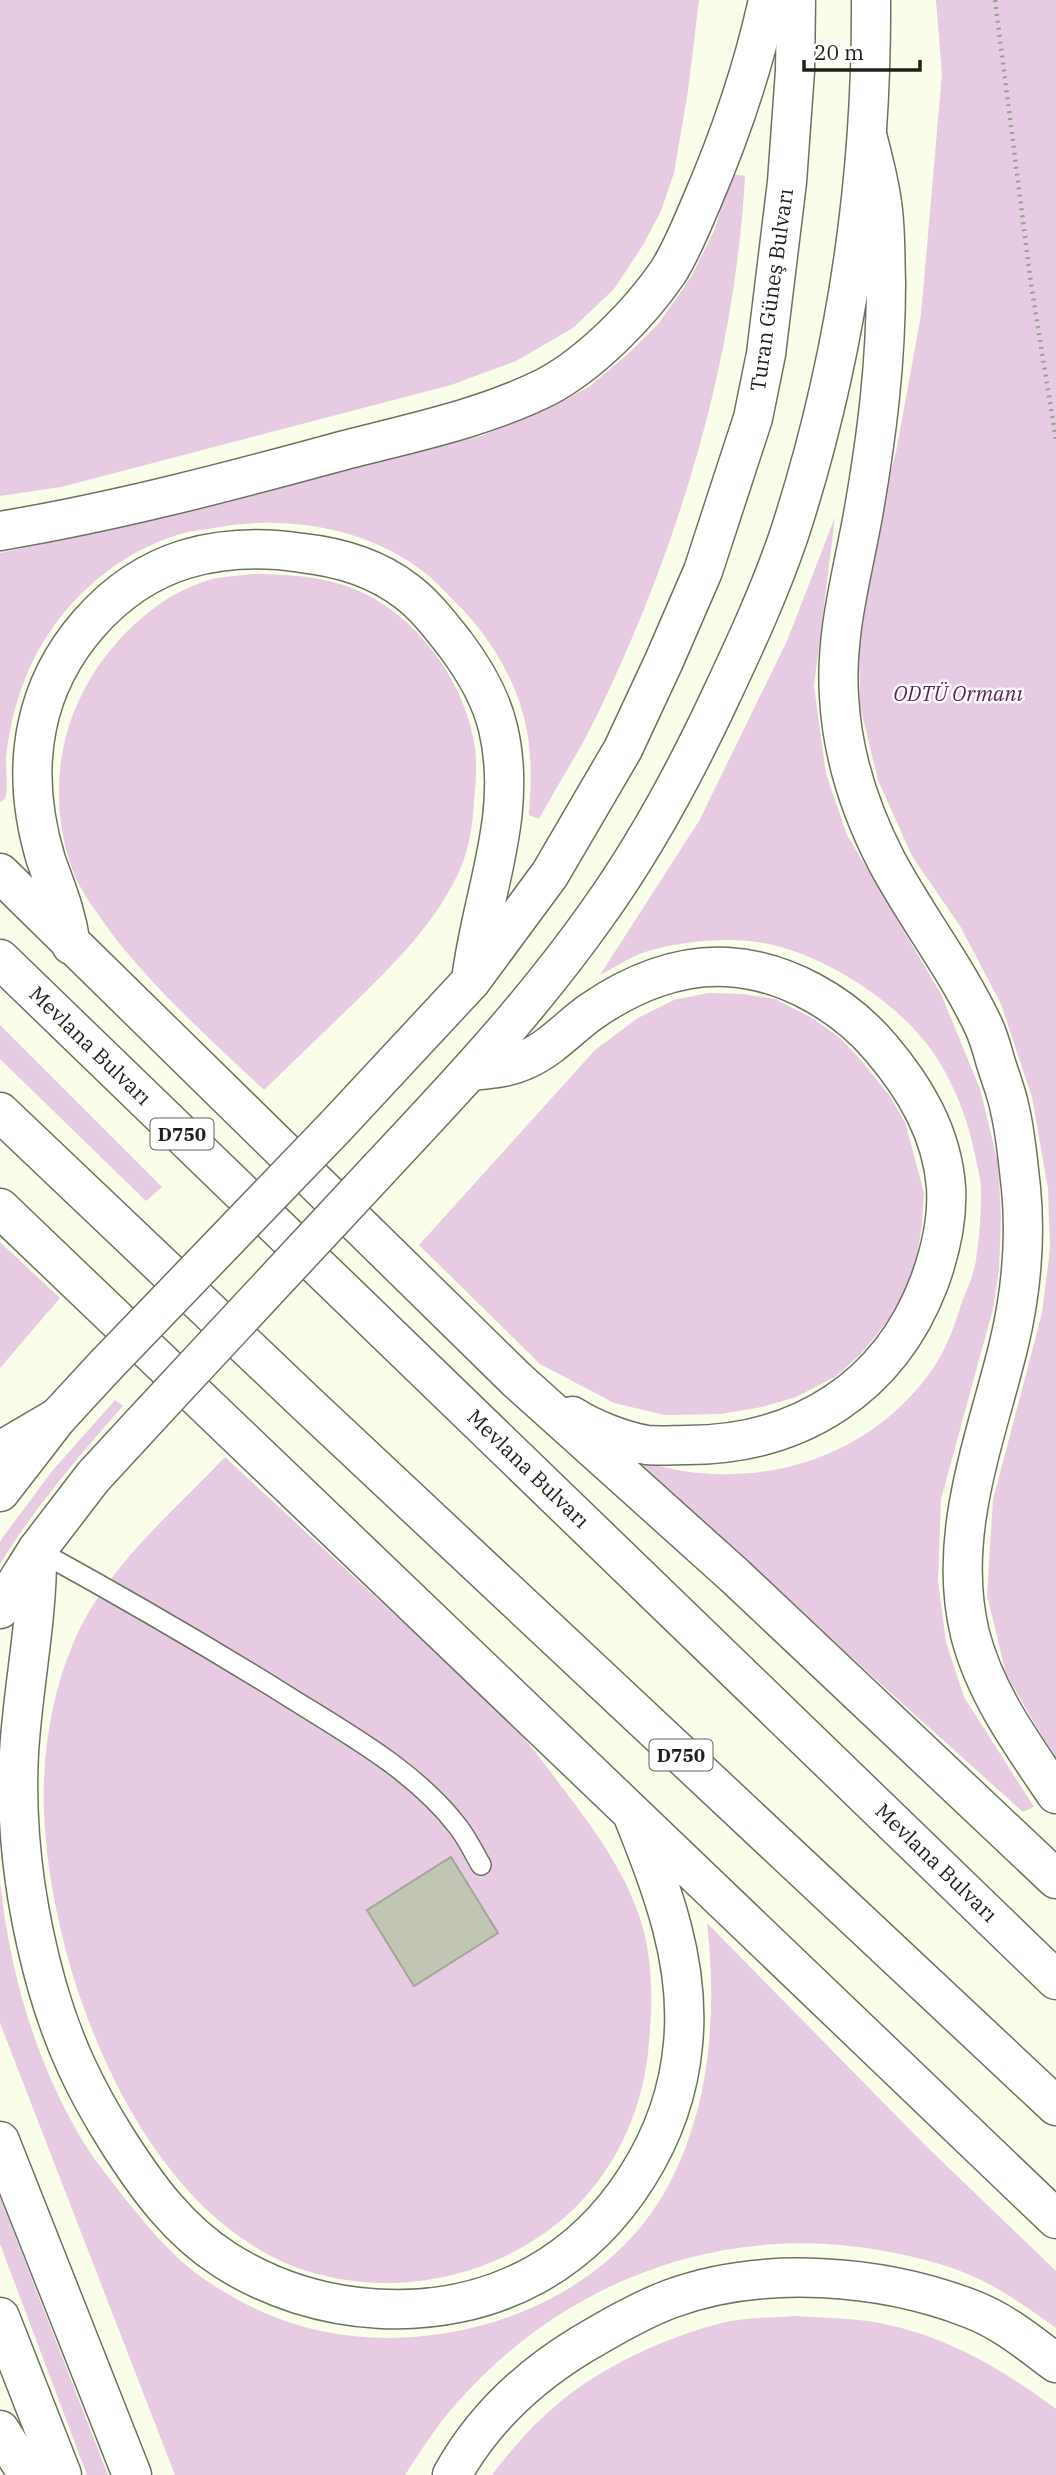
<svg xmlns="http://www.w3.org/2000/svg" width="1056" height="2475" viewBox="0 0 1056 2475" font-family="'IBM Plex Serif',serif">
  <rect width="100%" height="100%" fill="#f9fdea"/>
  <path fill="#e7cbe3" d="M0,0H699L688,91L674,173L661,211L643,245L614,289L573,328L516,361L451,385L61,487L0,496Z
    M936,0H1056V1761L1006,1674L987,1595L993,1500L1042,1313L1050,1249L1048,1189L1032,1097L1001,1004L960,926L912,856L878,780L860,706L859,649L880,515L897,447L921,315L942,74Z
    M731,174L745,176C735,360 680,541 601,707C583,746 559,782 539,819L529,815C531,786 532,759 527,731C519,686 494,643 463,610C451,598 439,584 425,573C368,527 284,514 213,528C202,530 189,531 177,535C125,551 79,588 49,633C24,670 11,714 6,757C5,771 9,786 5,799L0,802V553L67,539L481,436L556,405L590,386L629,353L659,323L691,277L715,229Z
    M835,517L814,686L826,774L847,835L941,994L980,1089L998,1163L1001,1216L999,1270L993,1309L941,1499L938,1581L946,1642L964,1697L1034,1807L1023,1812L631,1459C653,1464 676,1471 698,1473C793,1482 883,1444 936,1364C947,1347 955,1324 961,1305C966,1291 974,1275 976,1260C979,1241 982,1205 981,1186C980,1176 977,1165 975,1155C969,1125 959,1097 944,1070C914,1013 836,960 773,945C738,936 687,940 652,950C634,954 616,967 600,975L699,821L787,641Z
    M250,574C287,574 325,576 359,591C416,616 461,677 473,737C478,758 476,780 474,801C473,827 468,855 456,878C431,928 392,966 352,1005C323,1033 293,1062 264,1090C211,1040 157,992 112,934C99,915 84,897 75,876C60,840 56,799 61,761C66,726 78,697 97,668C125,628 164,592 213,579C225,576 238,576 250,574Z
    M708,993L743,994L775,999L812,1018L840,1038L859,1058L889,1095L905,1122L924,1193L922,1226L916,1260L905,1293L886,1323L861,1354L835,1377L796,1397L762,1407L721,1414L665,1415L614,1403L540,1364L419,1245L595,1050L638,1018L674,1000Z
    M0,1025L162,1187L146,1201L0,1059Z
    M0,1242L60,1298L0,1368Z
    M115,1400L123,1406C79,1456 35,1507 0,1564V1542L3,1537L53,1470Z
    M225,1457C282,1510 338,1562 395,1615C430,1647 468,1678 501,1712C528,1741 553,1775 577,1807C605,1845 632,1885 644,1932C654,1972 652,2013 648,2053C641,2115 613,2175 565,2217C496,2277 396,2299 307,2271C144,2219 56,1985 45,1829C40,1769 49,1700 73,1644C104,1569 170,1515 225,1457Z
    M0,1881C9,1965 31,2047 72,2122C86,2150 107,2175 126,2200C148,2227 172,2256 201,2277C237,2302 278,2322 321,2331C449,2358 603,2305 667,2188C711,2107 717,2013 707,1923L926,2146L1056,2271V2328C1029,2309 1001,2288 970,2275C942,2263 913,2256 884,2251C727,2222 573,2277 465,2394C442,2418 423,2447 405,2475H175L0,2023Z
    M0,2197L108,2475H87L0,2244Z
    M795,2316C827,2318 862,2318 893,2326C954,2340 1006,2372 1056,2409V2475H492C540,2411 586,2375 659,2344C682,2335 706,2326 731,2321C751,2317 774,2318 795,2316Z"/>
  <path fill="#c1c5b3" stroke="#a2a695" stroke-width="2" d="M451,1857L498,1933L414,1986L367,1910Z"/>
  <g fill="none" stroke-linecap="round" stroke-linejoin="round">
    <g stroke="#6e7262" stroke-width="22">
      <path id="service" d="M37,1550C117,1594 195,1639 273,1687C337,1728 413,1767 459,1828C468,1840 474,1853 481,1865"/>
    </g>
    <g stroke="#6e7262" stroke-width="41">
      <path id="primary" d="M336,1126L471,981L550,874L623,749L664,661L703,571L753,418L766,354L787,182L795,71L796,0
        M380,1168C457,1086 532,1006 597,914C645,847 685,773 720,698C745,645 770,591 789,535C845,363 872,181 871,0
        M0,1492L58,1417L106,1365
        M0,1609L37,1550L93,1477L152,1413
        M0,2141L132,2475
        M0,2317L62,2475"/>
    </g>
    <g stroke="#6e7262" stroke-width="41">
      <path id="trunk" d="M867,135C873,158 879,180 882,203C886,229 885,255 886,282C886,363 877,435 863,515C852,576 835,634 839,696C842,754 860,810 887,862C917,918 957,969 984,1027C989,1038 992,1049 995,1060C1000,1077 1007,1093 1010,1110C1016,1135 1018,1163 1021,1188C1026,1240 1021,1293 1009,1344C986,1439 946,1535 970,1634C985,1693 1022,1744 1056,1794
        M0,531C113,512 224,483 334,453C405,434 480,420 546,387C590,364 640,313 668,272C682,250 692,224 702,201C730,136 753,69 768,0
        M0,873L517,1380L735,1576L1056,1879
        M71,945C66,911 57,891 46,860C33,817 28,771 37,727C52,652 111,582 186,559C224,548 263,547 302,553C339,557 376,568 406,591C425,605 440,625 455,644C473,668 491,698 498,728C519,816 481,895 471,981
        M0,959L1056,1980
        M471,1071C491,1069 509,1068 527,1059C552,1048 570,1026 592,1011C631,984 679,964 727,967C785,970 844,1004 881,1048C915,1088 942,1133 946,1187C948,1219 940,1253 929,1283C889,1388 799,1445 687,1445C674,1445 660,1446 647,1445C624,1441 592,1429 572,1416
        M0,1112L306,1403L1056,2106
        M0,1208L1056,2219
        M0,1451L58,1417
        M37,1550C38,1618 23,1685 19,1753C15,1830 26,1911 47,1986C64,2045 85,2089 117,2140C147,2187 178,2230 225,2260C316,2318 440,2327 535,2275C618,2229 675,2136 683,2044C691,1963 662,1889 633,1816
        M0,2430L28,2475
        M452,2475C483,2419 527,2378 581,2345C610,2328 639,2311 670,2299C762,2265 881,2274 971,2309C1003,2321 1029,2343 1056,2363"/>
    </g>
    <path stroke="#9da092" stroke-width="4.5" stroke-dasharray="2 5" stroke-linecap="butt" d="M995,0L1031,284L1056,440"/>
    <use href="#service" stroke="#fff" stroke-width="19"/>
    <use href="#primary" stroke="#fff" stroke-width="38"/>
    <use href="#trunk" stroke="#fff" stroke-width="38"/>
    <g stroke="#6e7262" stroke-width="41" stroke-linecap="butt">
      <path id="primary-bridge" d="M106,1365L336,1126
        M152,1413L380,1168"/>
    </g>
    <use href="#primary-bridge" stroke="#fff" stroke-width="38"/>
  </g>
  <g text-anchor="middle" stroke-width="5" stroke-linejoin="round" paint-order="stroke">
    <g fill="#fff" stroke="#62635f" stroke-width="2">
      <rect x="150.5" y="1118.5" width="63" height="31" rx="5"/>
      <rect x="649.5" y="1739.5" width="63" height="31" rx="5"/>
    </g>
    <g font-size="19" font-weight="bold" fill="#1f201a">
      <text x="182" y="1141">D750</text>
      <text x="681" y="1762">D750</text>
    </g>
    <g font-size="21" fill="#1f201a" stroke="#fff">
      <text transform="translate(772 290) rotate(-82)" y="7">Turan Güneş Bulvarı</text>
      <text transform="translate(90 1046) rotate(44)" y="7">Mevlana Bulvarı</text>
      <text transform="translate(528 1469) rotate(44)" y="7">Mevlana Bulvarı</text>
      <text transform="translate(936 1863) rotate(44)" y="7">Mevlana Bulvarı</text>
    </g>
    <g font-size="21" font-style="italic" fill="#592555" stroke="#fff">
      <text x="958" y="701">ODTÜ Ormanı</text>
    </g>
  </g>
  <path d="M804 60v10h116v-10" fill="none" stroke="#1f201a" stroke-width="3.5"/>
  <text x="814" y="60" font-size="21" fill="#1f201a" stroke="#ffffff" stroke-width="5" paint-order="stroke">20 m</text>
</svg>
